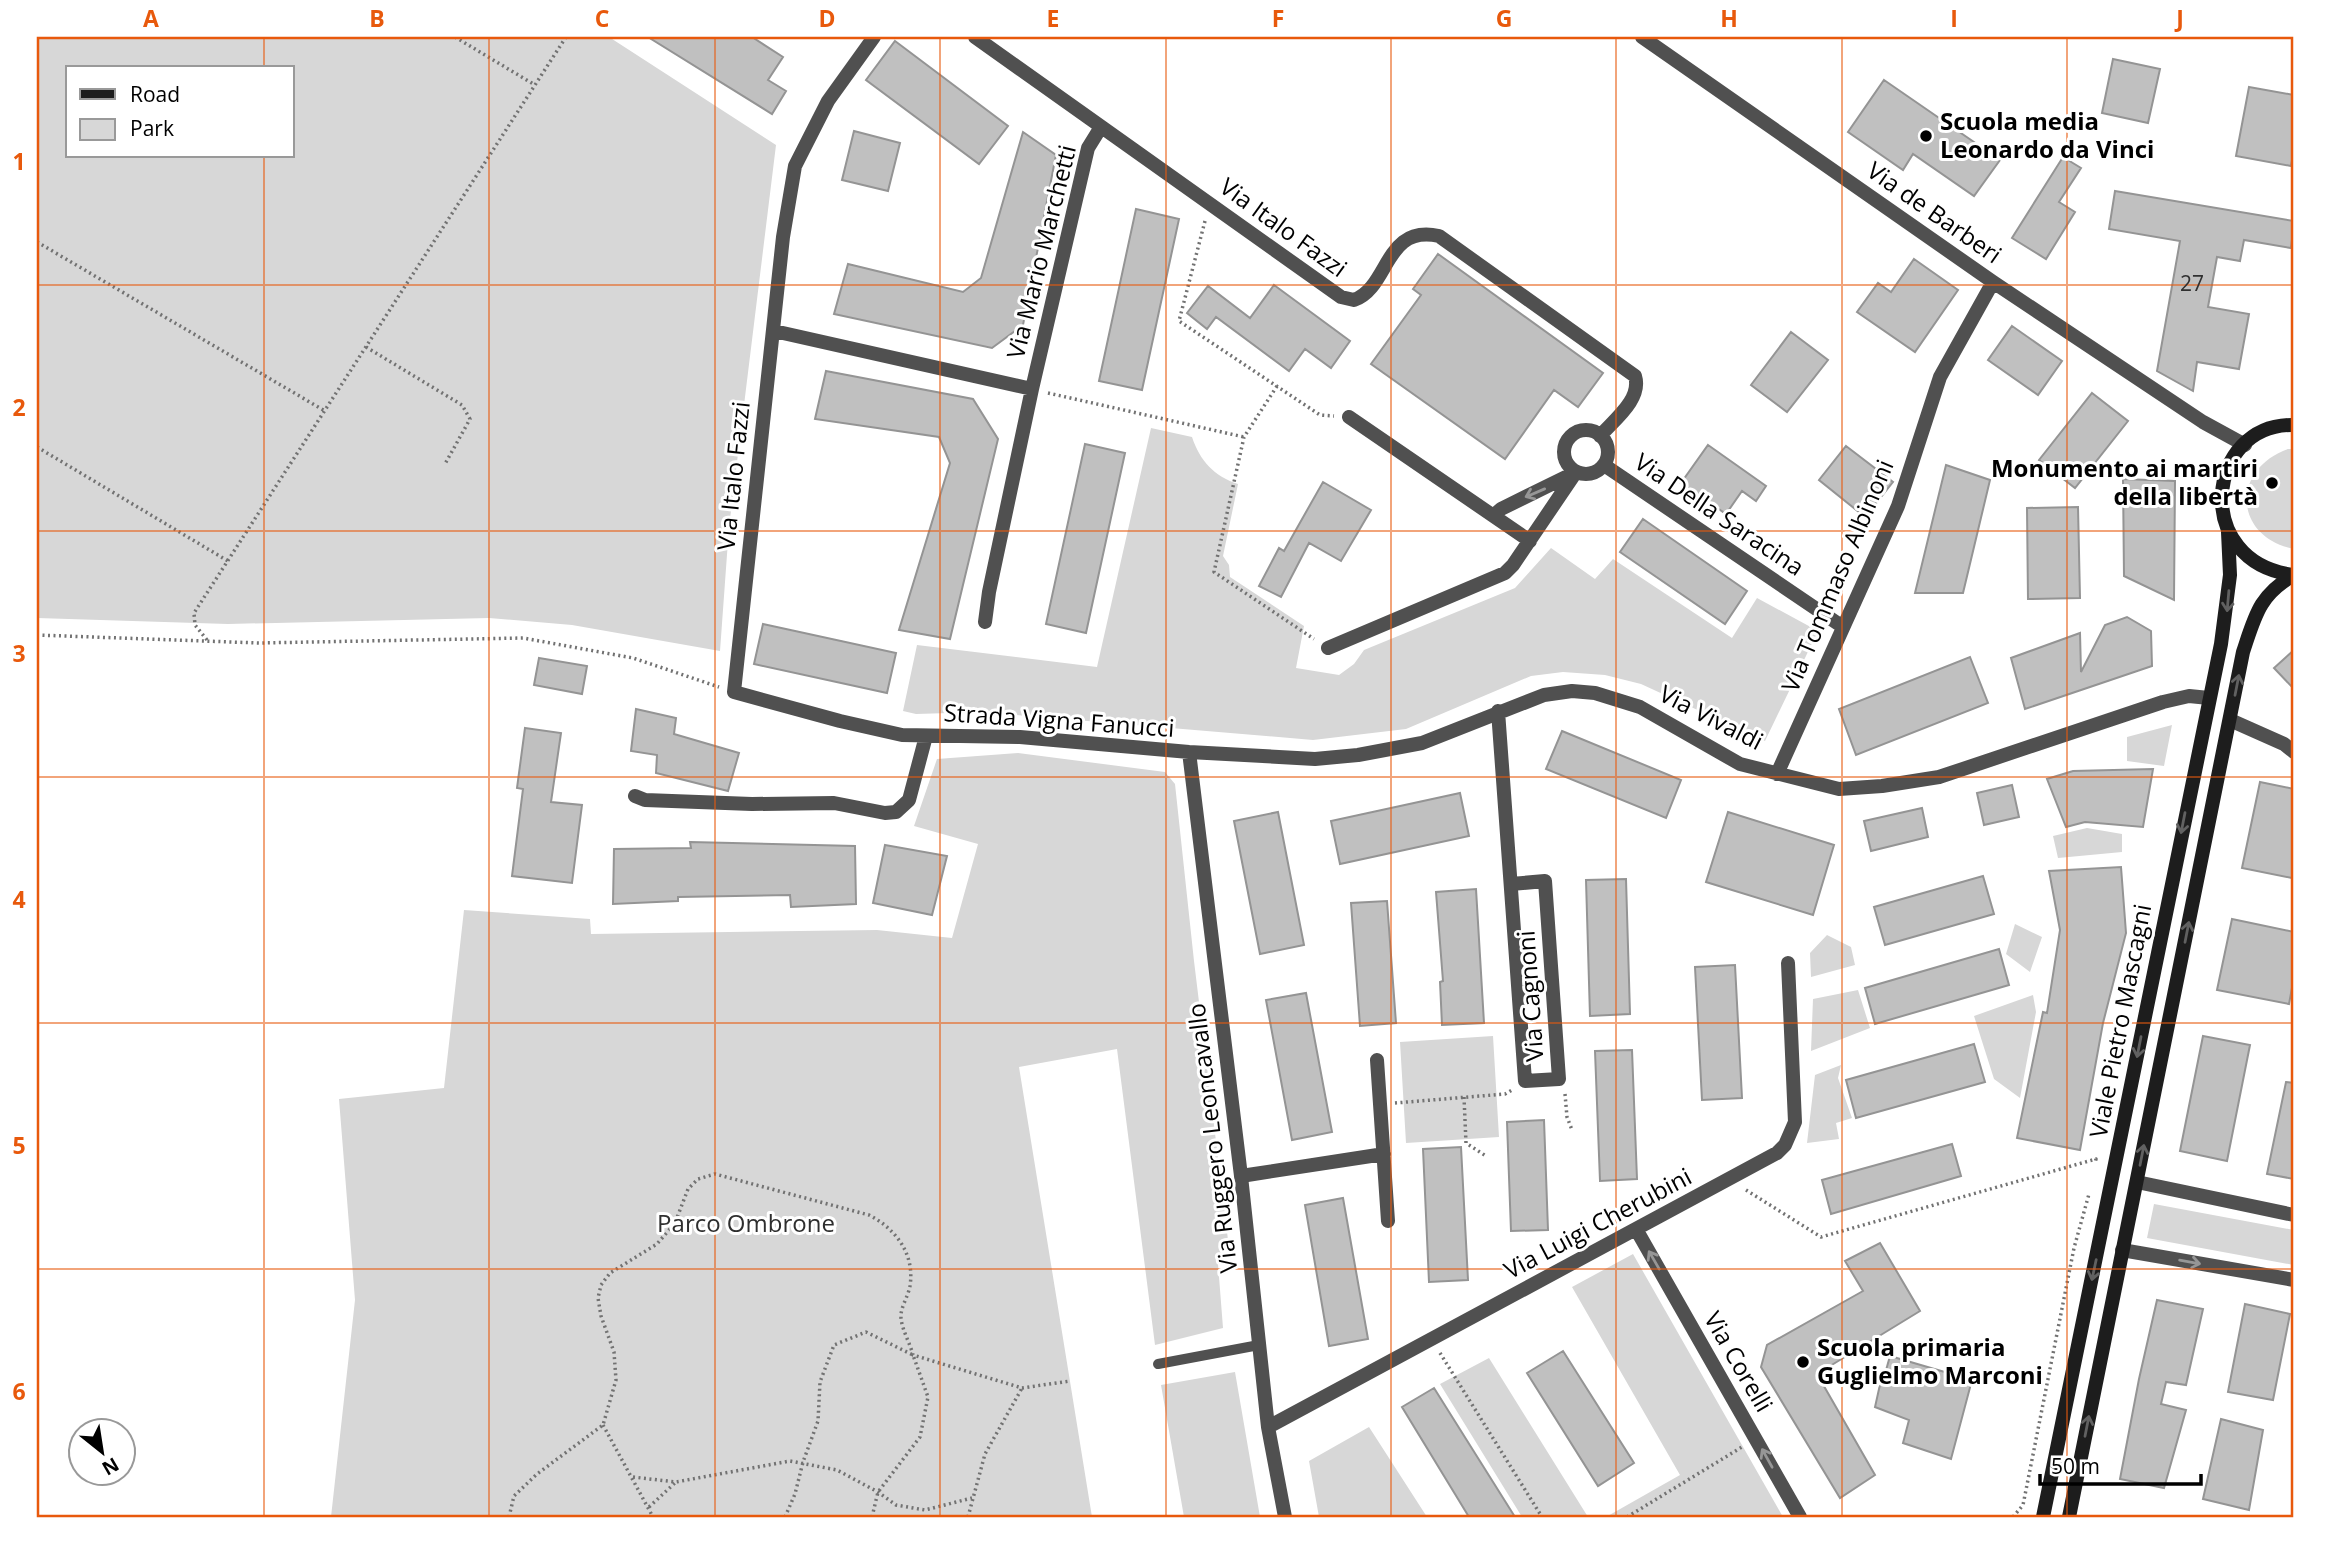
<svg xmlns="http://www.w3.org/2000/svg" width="2331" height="1554" viewBox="0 0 2331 1554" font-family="'Open Sans',sans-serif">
  <rect width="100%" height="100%" fill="#fff"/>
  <path fill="#d7d7d7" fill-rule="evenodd" d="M37,37H609L776,145L729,527L720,651L572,625L489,618L228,624L37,618ZM68,68H292V156H68Z
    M1151,428L1192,437C1200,461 1214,476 1238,484L1223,556L1229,565L1230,577L1304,626L1296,668L1339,675L1354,664L1364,650L1515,588L1551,548L1595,579L1613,559L1732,638L1757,598L1818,631L1765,741L1641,684L1605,675L1563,672L1531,676L1406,729L1313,740L982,712L916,714L903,711L917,645L1097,667Z
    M2288,449H2294V549C2234,537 2230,470 2288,449Z
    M2172,725L2164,766L2127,761V737Z
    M1018,753L1165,772L1175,784L1194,961L1229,1248L1218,1264L1223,1328L1155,1345L1117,1049L1019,1067L1092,1517H331L355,1300L339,1099L444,1088L464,910L590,919L591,934L877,930L952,938L978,844L914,826L937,759Z
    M2087,828L2122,834V852L2058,858L2053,836Z
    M2015,924L2042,937L2030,972L2006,954Z
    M1827,935L1851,947L1855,965L1811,977L1810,953Z
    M1858,990L1870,1028L1811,1051L1813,999Z
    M2033,995L2036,1012L2020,1098L1994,1079L1974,1016Z
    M1493,1036L1499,1137L1406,1143L1400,1042Z
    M1841,1065L1838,1078L1852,1118L1836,1123L1839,1139L1807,1143L1815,1075Z
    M2154,1204L2294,1230V1265L2147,1238Z
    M1633,1254L1783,1517H1606L1680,1475L1572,1287Z
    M1489,1358L1588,1517H1522L1440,1384Z
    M1235,1372L1260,1517H1184L1161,1385Z
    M1369,1427L1427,1517H1319L1309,1461Z"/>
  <path fill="#c0c0c0" stroke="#949494" stroke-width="2" d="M648,37H752L783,57L768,80L786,91L772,114Z
    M895,41L1008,126L979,164L866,80Z
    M2113,59L2160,69L2148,123L2102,113Z
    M1884,80L2000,160L1974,196L1913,154L1903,170L1848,132Z
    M2249,87L2294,95V149L2291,166L2236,156Z
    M854,131L900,143L888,191L842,180Z
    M1023,132L1056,155L1023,325L992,348L834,314L848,264L963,292L981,278Z
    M2063,157L2081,168L2059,202L2075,212L2046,259L2012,238Z
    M2115,191L2294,221L2291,248L2244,240L2240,261L2217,257L2208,307L2249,314L2239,369L2197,362L2193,391L2157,371L2180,241L2109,229Z
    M1136,209L1179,219L1142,390L1099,381Z
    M1438,254L1603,373L1578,407L1554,390L1505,459L1371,364L1421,295L1413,289Z
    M1914,259L1958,290L1915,352L1857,312L1878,283L1891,292Z
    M1274,285L1350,341L1331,368L1305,349L1289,371L1216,317L1207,329L1187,313L1208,286L1250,318Z
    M2012,326L2062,361L2038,395L1988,360Z
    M1791,332L1828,360L1787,412L1751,385Z
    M826,371L973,399L998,439L950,639L899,630L950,463L939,437L815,419Z
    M2092,393L2128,421L2075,488L2039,460Z
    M1085,444L1125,453L1086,633L1046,624Z
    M1708,445L1766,486L1756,501L1742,491L1726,514L1681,483Z
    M1846,446L1893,482L1865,517L1819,480Z
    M1946,465L1990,480L1963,593H1915Z
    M2123,479L2175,481L2174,600L2124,576Z
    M1323,482L1371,510L1341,561L1309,543L1281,597L1259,586L1279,548L1284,551Z
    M2078,507L2080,598L2028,599L2027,508Z
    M1643,519L1747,591L1725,624L1620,552Z
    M2127,617L2151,631L2152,666L2025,709L2011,658L2080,633L2081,672L2105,625Z
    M763,624L896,653L887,693L754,664Z
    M2294,650V689L2274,668Z
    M1970,657L1988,703L1856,755L1839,709Z
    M539,658L587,666L582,694L534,685Z
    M636,709L676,718L674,734L739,753L728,791L656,773L657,755L631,751Z
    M525,728L561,733L551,802L582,805L572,883L512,876L523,789L517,788Z
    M1562,731L1681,780L1666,818L1546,769Z
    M2153,769L2143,827L2085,822L2066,827L2047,779L2073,771Z
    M2260,782L2294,789V865L2292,878L2242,868Z
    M2012,785L2019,817L1984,825L1977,793Z
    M1460,793L1469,836L1340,864L1331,821Z
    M1922,808L1928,837L1871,851L1864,821Z
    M1278,812L1304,945L1260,954L1234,821Z
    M1728,812L1834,845L1813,915L1706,882Z
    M690,842L855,846L856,904L791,907L790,895L678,897V901L613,904L614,849L691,848Z
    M885,845L947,856L932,915L873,903Z
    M2121,867L2126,933L2103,1023L2080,1150L2017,1138L2043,1012L2047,1013L2060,930L2049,871Z
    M1983,876L1994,914L1885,945L1874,907Z
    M1626,879L1630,1014L1590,1016L1586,880Z
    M1476,889L1484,1023L1442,1025L1440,982L1443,981L1436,892Z
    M1387,901L1396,1023L1360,1026L1351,903Z
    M2232,919L2294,932V977L2289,1004L2217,990Z
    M1999,949L2009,985L1875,1024L1865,988Z
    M1735,965L1742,1098L1702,1100L1695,967Z
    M1306,993L1332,1132L1292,1140L1266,1000Z
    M2203,1036L2250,1045L2227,1161L2180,1151Z
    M1974,1044L1985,1082L1856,1118L1846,1080Z
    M1632,1050L1637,1179L1600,1181L1595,1051Z
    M2286,1082L2294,1083V1179L2267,1174Z
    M1544,1120L1548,1230L1511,1231L1507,1122Z
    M1952,1144L1961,1176L1831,1214L1822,1180Z
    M1461,1147L1468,1280L1429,1282L1423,1149Z
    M1343,1198L1368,1339L1329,1346L1305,1205Z
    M1880,1243L1920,1311L1817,1374L1875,1475L1840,1498L1761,1367L1767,1345L1863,1291L1845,1261Z
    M2157,1300L2203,1309L2186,1385L2166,1382L2161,1404L2186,1410L2164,1488L2120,1479L2139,1379Z
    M2245,1304L2290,1314L2273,1400L2228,1392Z
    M1563,1351L1634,1463L1598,1486L1527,1373Z
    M1890,1356L1972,1380L1951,1459L1903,1443L1909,1420L1875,1407L1881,1380L1883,1381Z
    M1434,1388L1515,1517H1469L1402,1407Z
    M2221,1419L2263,1430L2249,1510L2203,1499Z"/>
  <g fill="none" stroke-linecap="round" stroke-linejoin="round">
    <path stroke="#727272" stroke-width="3.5" stroke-dasharray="2 3.5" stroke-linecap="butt" d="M455,37L535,85
      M1205,221L1179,321L1320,415L1334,416
      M37,242L325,411
      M366,347L462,405L470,419L445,464
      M1277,386L1244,437L1214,572L1314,639
      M1048,393L1244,437
      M37,447L228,561
      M37,635L259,643L523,638L633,658L719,687
      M207,640L195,625L194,613L566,37
      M1565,1094L1567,1117L1572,1130
      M1464,1097L1466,1143L1486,1156
      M1395,1103L1505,1094L1512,1090
      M1746,1190L1821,1237L2096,1159L2095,1163
      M1440,1353L1542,1517
      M603,1425L653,1517
      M633,1477L676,1482L790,1461L837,1470L878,1492L896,1505L925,1510L972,1498
      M649,1507L676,1482
      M509,1517L514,1496L537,1474L603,1425L616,1380L614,1352L601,1316L598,1298L601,1285L610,1273L657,1244L675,1223L688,1189L698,1179L715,1174L869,1215C896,1229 915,1254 910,1286C908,1297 900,1308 901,1318C902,1330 910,1343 913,1355L1022,1388L1070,1381
      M785,1517L795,1494L803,1462L818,1421L820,1382L834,1345L866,1332L913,1355L928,1397L920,1437L878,1492L872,1517
      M968,1517L985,1454L1022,1388
      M1627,1517L1742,1447
      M2013,1517L2023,1505L2074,1248L2089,1194"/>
    <path stroke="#505050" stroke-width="10" d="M1158,1364L1259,1345"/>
    <path stroke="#505050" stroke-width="14" d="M874,37L828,101L795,166L783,237L734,692L840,721L902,735L1020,737L1189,752L1315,759L1358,755L1422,743L1544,695L1572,691L1595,693L1640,707L1740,764L1839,789L1882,786L1939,777L2163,702L2189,696L2209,698
      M975,37L1341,297L1354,300C1390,287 1384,224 1439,236L1635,376C1642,399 1615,419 1600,436
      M1642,37L1993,282L2203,422L2245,445
      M774,331L1032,389
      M1349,417L1530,541
      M1564 452a22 22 0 1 1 44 0a22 22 0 1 1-44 0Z
      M1604,465L1843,627
      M1494,515L1501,509L1572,474
      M985,622L989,592L1032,389L1088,148L1101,127
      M1328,648L1505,573L1513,565L1576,472
      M1498,711L1525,1081L1559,1079L1545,881L1511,884
      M2230,720L2284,744L2294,752
      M1189,752L1241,1176L1268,1427L1285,1517
      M1777,774L1898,506L1940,377L1993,282
      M635,796L645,800L752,804L834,803L885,813L896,812L909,800L926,736
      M1377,1060L1388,1221
      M1241,1176L1384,1154
      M2137,1182L2294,1215
      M1636,1229L1800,1517
      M2122,1250L2294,1280
      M1268,1427L1777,1153L1785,1145L1795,1122L1788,963"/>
    <path stroke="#1d1d1d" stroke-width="14" d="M2294,425C2205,423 2191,563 2294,575
      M2043,1517L2221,644L2230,575L2228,532
      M2069,1517L2243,652C2255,616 2259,595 2294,575"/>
  </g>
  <defs><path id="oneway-shaft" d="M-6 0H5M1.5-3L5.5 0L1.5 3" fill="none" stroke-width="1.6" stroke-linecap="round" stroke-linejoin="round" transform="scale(1.75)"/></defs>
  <g stroke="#969696">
    <use href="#oneway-shaft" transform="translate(1535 493) rotate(157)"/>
    <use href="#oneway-shaft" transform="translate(1654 1260) rotate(-120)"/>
    <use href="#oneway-shaft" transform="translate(2190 1262) rotate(10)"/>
    <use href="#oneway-shaft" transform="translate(1767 1458) rotate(-119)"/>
  </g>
  <g stroke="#616161">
    <use href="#oneway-shaft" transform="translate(2228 601) rotate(95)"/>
    <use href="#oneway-shaft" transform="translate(2237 685) rotate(-79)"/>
    <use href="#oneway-shaft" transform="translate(2183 823) rotate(101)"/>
    <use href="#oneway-shaft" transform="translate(2187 932) rotate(-79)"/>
    <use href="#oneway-shaft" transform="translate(2139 1047) rotate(101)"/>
    <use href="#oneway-shaft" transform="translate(2142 1155) rotate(-79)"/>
    <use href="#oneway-shaft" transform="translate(2094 1270) rotate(102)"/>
    <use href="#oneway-shaft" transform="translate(2087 1426) rotate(-79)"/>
  </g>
  <path fill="none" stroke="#e8590c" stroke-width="2" stroke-opacity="0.55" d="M264,37V68M489,37V1517M715,37V1517M940,37V1517M1166,37V1517M1391,37V1517M1616,37V1517M1842,37V1517M2067,37V1517M264,156V1517M37,285H2294M37,531H2294M37,777H2294M37,1023H2294M37,1269H2294"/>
  <g fill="#000" stroke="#fff" stroke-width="2.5">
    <circle cx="1926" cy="136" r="7"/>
    <circle cx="2272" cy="483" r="7"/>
    <circle cx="1803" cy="1362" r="7"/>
  </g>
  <g text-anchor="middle" stroke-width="6" stroke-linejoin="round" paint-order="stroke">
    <g font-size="21" fill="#303030">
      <text x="2192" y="291">27</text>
    </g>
    <g font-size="24" font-weight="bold" fill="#000" stroke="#fff" text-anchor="start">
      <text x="1940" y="130">Scuola media<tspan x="1940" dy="28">Leonardo da Vinci</tspan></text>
      <text x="2258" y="477" text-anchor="end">Monumento ai martiri<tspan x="2258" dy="28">della libertà</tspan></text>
      <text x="1817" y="1356">Scuola primaria<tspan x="1817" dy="28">Guglielmo Marconi</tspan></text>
    </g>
    <g font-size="24" fill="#000" stroke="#fff">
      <text transform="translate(1934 213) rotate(35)" y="8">Via de Barberi</text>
      <text transform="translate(1283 228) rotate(36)" y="8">Via Italo Fazzi</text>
      <text transform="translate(1042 252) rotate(-76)" y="8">Via Mario Marchetti</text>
      <text transform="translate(734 476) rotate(-84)" y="8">Via Italo Fazzi</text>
      <text transform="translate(1719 515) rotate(34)" y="8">Via Della Saracina</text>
      <text transform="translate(1838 576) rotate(-67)" y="8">Via Tommaso Albinoni</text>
      <text transform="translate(1711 718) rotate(27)" y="8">Via Vivaldi</text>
      <text transform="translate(1059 721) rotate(4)" y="8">Strada Vigna Fanucci</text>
      <text transform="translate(1531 996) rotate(-94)" y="8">Via Cagnoni</text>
      <text transform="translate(2121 1021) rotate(-79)" y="8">Viale Pietro Mascagni</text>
      <text transform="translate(1213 1138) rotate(-97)" y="8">Via Ruggero Leoncavallo</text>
      <text transform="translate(1598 1224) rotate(-28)" y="8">Via Luigi Cherubini</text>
      <text transform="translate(1738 1362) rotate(60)" y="8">Via Corelli</text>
    </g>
    <g font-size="24" fill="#2e2e2e" stroke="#fff">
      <text x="746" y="1232">Parco Ombrone</text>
    </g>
  </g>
  <rect width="2331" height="1554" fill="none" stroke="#ffffff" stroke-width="77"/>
  <rect x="66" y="66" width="228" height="91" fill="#ffffff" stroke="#999999" stroke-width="2"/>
  <rect x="80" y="89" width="35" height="10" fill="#1d1d1d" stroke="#999999" stroke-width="2"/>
  <text x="130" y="102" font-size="21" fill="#000000">Road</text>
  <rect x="80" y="119" width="35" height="21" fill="#d7d7d7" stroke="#999999" stroke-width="2"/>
  <text x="130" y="136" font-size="21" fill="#000000">Park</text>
  <g transform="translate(102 1452) rotate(150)"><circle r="33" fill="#ffffff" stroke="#999999" stroke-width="2"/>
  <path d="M0-5L12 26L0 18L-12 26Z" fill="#000000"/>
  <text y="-10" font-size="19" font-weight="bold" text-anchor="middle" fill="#000000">N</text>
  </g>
  <path d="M2040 1474v10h161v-10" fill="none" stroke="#000000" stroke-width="3.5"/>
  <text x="2051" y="1474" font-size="21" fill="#000000" stroke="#ffffff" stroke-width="5" paint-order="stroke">50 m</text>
  <rect x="38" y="38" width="2254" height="1478" fill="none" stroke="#e8590c" stroke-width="2.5"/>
  <g font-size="23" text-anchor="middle" font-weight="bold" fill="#e8590c">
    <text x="151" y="27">A</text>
    <text x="377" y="27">B</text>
    <text x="602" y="27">C</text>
    <text x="827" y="27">D</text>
    <text x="1053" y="27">E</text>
    <text x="1278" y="27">F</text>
    <text x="1504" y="27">G</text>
    <text x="1729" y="27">H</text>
    <text x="1954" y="27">I</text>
    <text x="2180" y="27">J</text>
    <text x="19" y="170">1</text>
    <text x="19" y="416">2</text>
    <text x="19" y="662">3</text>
    <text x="19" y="908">4</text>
    <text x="19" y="1154">5</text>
    <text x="19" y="1400">6</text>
  </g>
</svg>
